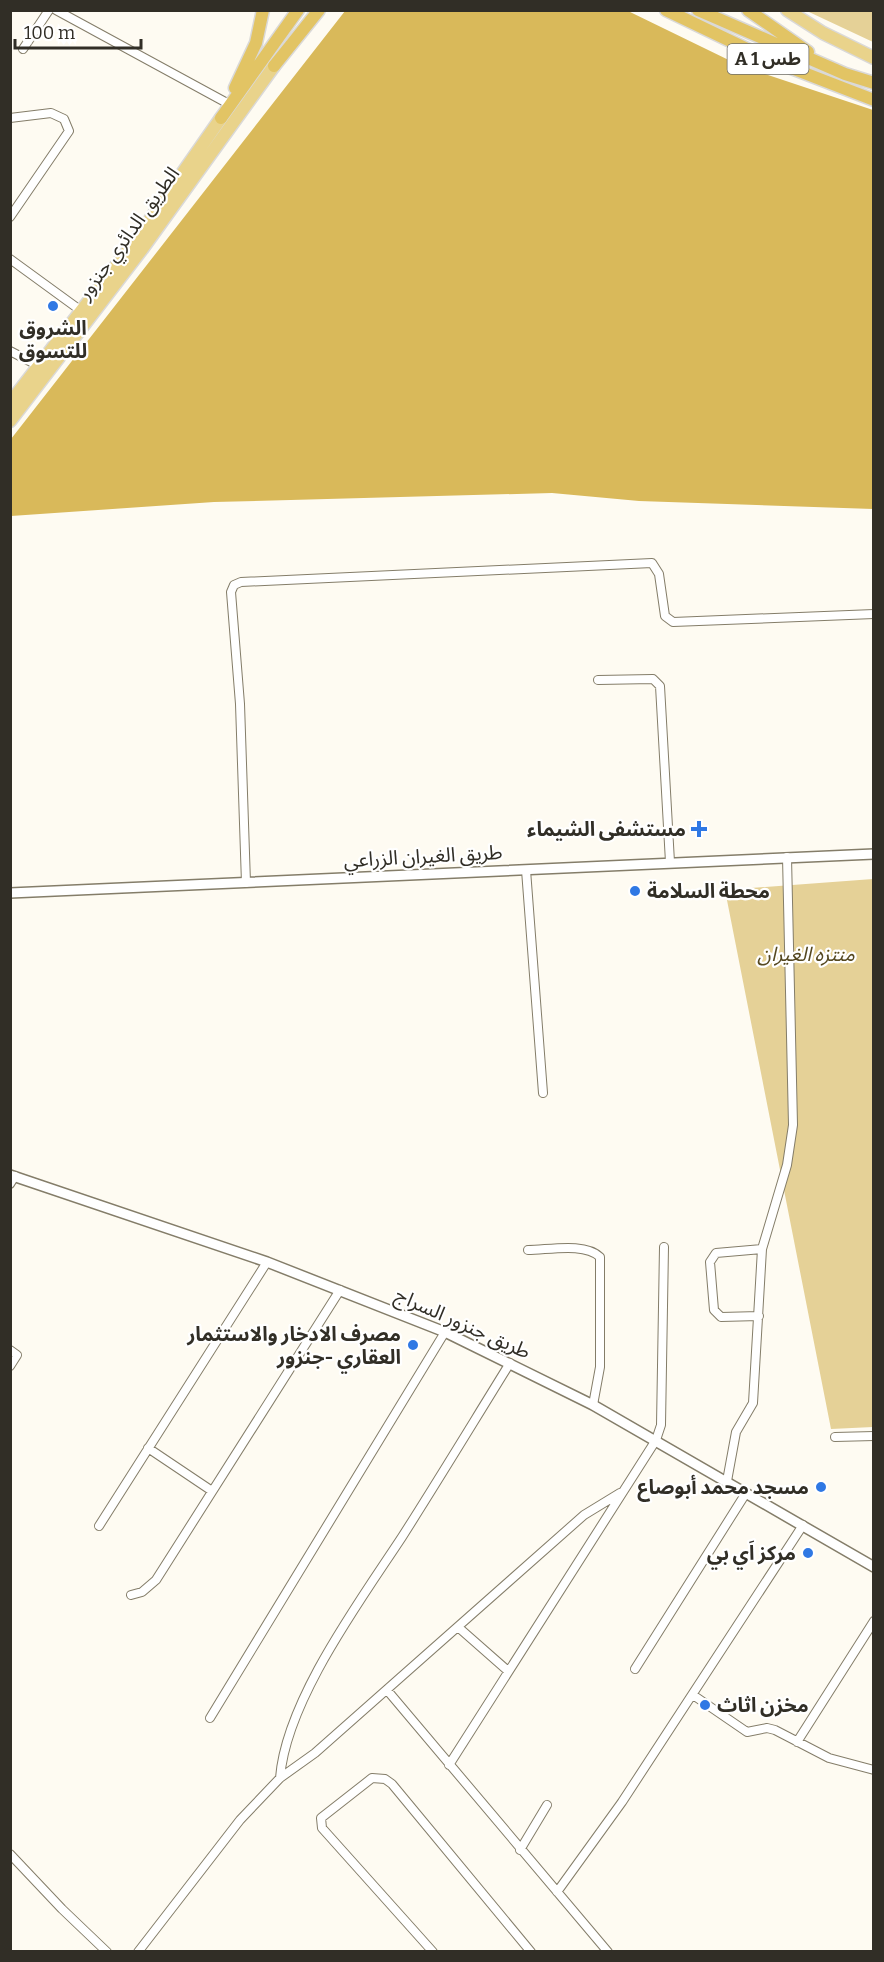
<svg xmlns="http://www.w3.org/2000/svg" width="884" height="1962" viewBox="0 0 884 1962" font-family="Bitter,'Noto Sans Arabic',serif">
  <rect width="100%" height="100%" fill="#fefbf2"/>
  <path fill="#e5d197" d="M809,11H873V42L809,12Z
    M873,879V1427L831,1429L725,890Z"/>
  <path fill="#d9b95a" d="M345,11H628L741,66L873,110V509L639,501L552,493L214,502L11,516V439Z"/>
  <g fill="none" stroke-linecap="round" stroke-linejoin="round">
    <g stroke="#847d69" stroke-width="10">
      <path id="minor" d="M56,10L227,103
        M23,49L49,10
        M10,118L51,113L64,119L69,131L10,217
        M10,259L80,310
        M10,351L39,366
        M598,680L653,679L660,686L670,862
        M526,870L543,1093
        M246,883L240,704L231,592L234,585L241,582L652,563L659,574L665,616L673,622L874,614
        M10,1184L15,1176
        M528,1250C548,1250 585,1242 600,1257V1367L593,1405
        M759,1316L721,1317L714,1310L710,1262L716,1253L762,1249
        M10,1350L17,1355L10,1366
        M835,1437L874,1436
        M148,1448L212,1491
        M727,1481L736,1432L753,1403L762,1249L787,1165L793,1125L787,857
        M99,1526L267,1262
        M131,1595L142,1592L156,1580L340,1290
        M458,1627L508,1671
        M635,1669L746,1493
        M387,1690L608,1952
        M693,1695L747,1732L767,1728L775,1730L829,1758L874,1770
        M210,1718L445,1332
        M797,1742L874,1621
        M449,1765L656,1440L661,1425L664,1247
        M280,1778C286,1701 360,1601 402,1537C439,1479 474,1421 510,1363
        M520,1850L547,1805
        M10,1854L62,1909L107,1952
        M557,1892L622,1802L803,1525
        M138,1952L240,1820L280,1778L315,1753L584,1515L620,1493
        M433,1952L322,1828L321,1818L372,1778L385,1779L392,1784L531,1952"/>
    </g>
    <g stroke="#847d69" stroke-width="12">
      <path id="tertiary" d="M10,893L874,854
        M10,1175L267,1262L445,1332L593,1405L874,1567"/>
    </g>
    <g stroke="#dad9d8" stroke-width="15">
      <path id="primary" d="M787,10L823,33L874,58
        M10,403L133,244L221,118
        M10,421L142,249L274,66"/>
    </g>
    <g stroke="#dad9d8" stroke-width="15">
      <path id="trunk" d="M666,10L768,59L874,100
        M698,10L845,74L874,83
        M748,10L808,52
        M274,66L319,10
        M235,88L256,43L263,10
        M221,118L298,10"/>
    </g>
    <use href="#minor" stroke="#fff" stroke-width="8"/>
    <use href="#tertiary" stroke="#fff" stroke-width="9"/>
    <use href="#primary" stroke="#e9d38b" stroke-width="12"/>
    <use href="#trunk" stroke="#e2c464" stroke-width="12"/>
  </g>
  <g fill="#2f78e4" stroke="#fff" stroke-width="2">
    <circle cx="53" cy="306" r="6"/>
    <path d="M696 820h6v6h6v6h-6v6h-6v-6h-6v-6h6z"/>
    <circle cx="635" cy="891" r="6"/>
    <circle cx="413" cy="1345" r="6"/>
    <circle cx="821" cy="1487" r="6"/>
    <circle cx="808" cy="1553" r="6"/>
    <circle cx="705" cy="1705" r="6"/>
  </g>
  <g text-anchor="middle" stroke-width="4.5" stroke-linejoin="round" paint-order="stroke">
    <rect fill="#fff" stroke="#6f6d67" stroke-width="1.5" x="727.5" y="44" width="81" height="30" rx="4.5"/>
    <g font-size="18" font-weight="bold" fill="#312e26">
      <text x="768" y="65">A 1 طس</text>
    </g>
    <g font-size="20" fill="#312e26" stroke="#fff">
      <text transform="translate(128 233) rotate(-54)" y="7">الطريق الدائري جنزور</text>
      <text transform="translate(423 856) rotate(-3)" y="7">طريق الغيران الزراعي</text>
      <text transform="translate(463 1323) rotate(24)" y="7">طريق جنزور السراج</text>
    </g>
    <g font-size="20" font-weight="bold" fill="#312e26" stroke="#fff" text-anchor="end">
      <text x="53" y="335" text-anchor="middle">الشروق<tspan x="53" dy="23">للتسوق</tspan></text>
      <text x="686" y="836">مستشفى الشيماء</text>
      <text x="647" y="898" text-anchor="start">محطة السلامة</text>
      <text x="401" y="1341">مصرف الادخار والاستثمار<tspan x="401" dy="23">العقاري -جنزور</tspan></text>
      <text x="809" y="1494">مسجد محمد أبوصاع</text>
      <text x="796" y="1560">مركز اَي بي</text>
      <text x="717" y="1712" text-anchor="start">مخزن اثاث</text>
    </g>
    <g font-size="20" font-style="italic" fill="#554820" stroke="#fff">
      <text x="806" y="961">منتزه الغيران</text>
    </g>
  </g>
  <rect width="884" height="1962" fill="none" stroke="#312e26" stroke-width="24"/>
  <path d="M15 39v9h126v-9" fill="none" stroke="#312e26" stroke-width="3"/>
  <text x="24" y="39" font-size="18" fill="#312e26" stroke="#ffffff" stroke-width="4.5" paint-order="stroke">100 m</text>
</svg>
